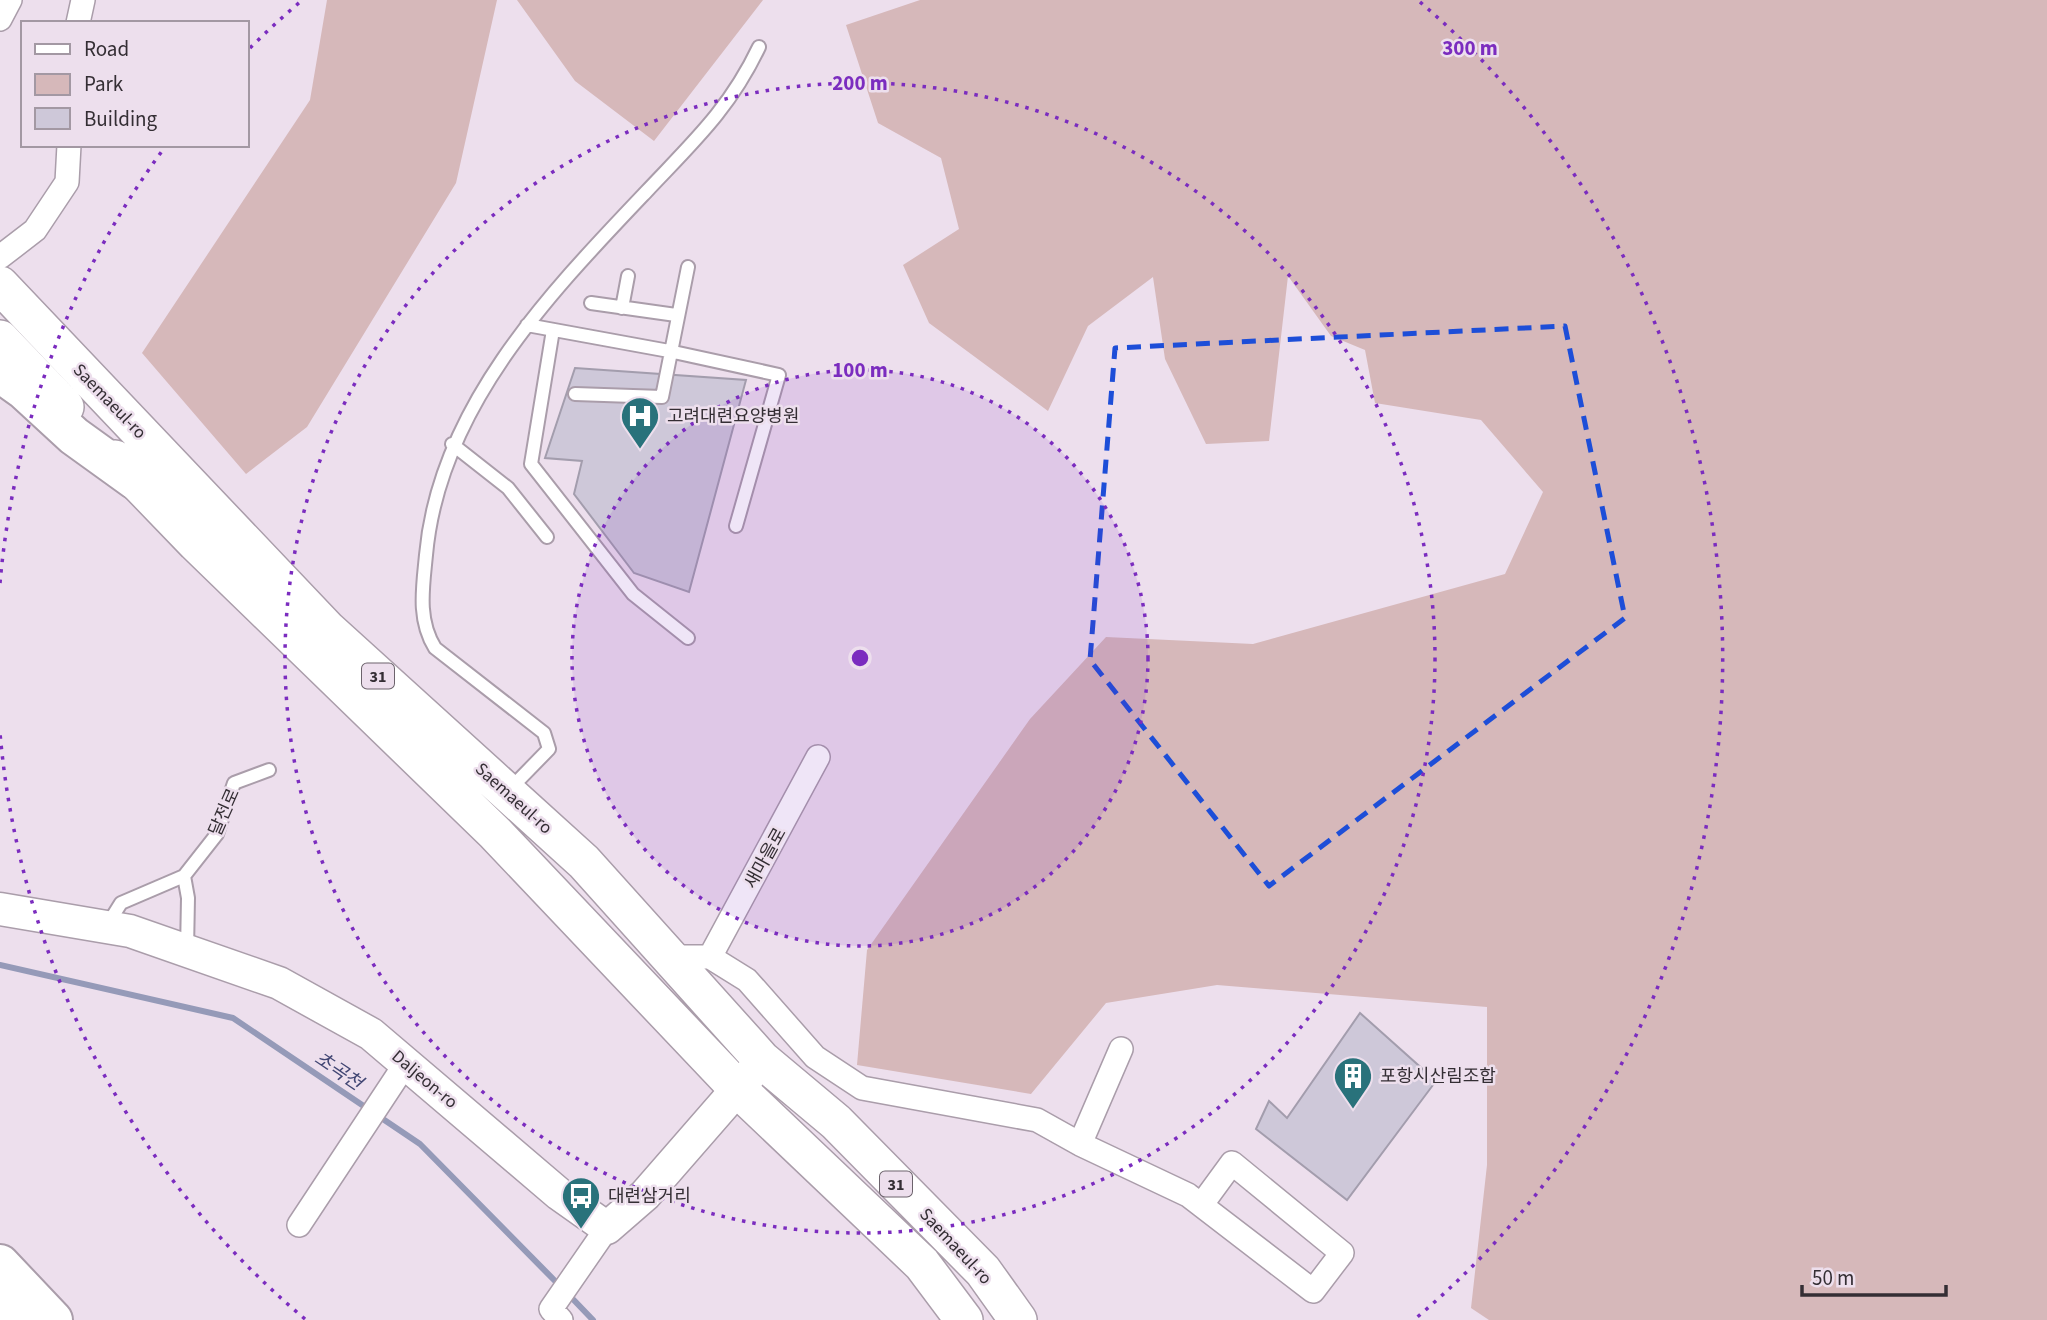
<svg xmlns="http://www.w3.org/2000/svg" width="2047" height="1320" viewBox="0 0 2047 1320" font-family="'Source Sans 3','Noto Sans KR',sans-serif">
  <rect width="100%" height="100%" fill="#eddfed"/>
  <path fill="#d6b8ba" d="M327,0H497L456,183L307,427L246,474L142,353L310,100Z
    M517,0H763L654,141L575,81Z
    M920,0H2047V1320H1489L1471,1308L1487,1165V1007L1217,985L1106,1003L1031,1094L857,1065L867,950L1030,719L1106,637L1253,644L1505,574L1543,492L1481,420L1375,403L1365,350L1331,336L1288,276L1269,441L1206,444L1165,359L1153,277L1088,326L1048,411L929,323L903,265L959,229L941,158L878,123L846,25Z"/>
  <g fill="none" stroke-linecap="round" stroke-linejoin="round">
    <path stroke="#959ab8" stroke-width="6" d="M0,965L233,1018L420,1144L560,1286
      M568,1294L593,1320"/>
  </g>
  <path fill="#cec8d9" stroke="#a39dad" stroke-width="2" d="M575,368L746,380L689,592L634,573L574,494L582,461L545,458Z
    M1360,1013L1436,1081L1347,1200L1256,1129L1269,1101L1287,1118Z"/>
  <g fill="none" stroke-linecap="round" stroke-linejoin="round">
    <g stroke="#aa9daa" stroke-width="16">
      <path id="lane" d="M591,303L676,315
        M622,308L628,276
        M527,325L669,351L779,375L736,526
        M553,330L531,464L633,594L688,638
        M575,394L662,397L688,267
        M452,444L508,488L547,537
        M510,789L549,749L544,733L435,648C417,619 423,587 426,555C439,408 549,294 646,192C692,143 729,110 759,47
        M106,927L121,903L184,876
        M187,950L188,898L184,876L217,834L234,783L269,770"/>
    </g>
    <g stroke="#aa9daa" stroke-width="26">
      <path id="street" d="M0,19L10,0
        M78,23L83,0
        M0,257L35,230L67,182L69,145
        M670,957H710L747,980L815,1057L862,1088L1037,1120L1080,1144
        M710,957L818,757
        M1121,1049L1080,1144L1188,1195L1313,1291L1342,1253L1232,1163L1202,1204
        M299,1225L406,1063
        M561,1320L551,1309L607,1228"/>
    </g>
    <g stroke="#aa9daa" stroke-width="35">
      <path id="secondary" d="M0,909L130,931L279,983L371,1034L559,1194L607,1228L645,1195L753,1071"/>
    </g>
    <g stroke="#aa9daa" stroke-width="40">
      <path id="primary" d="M0,285L327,629L584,862L762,1060L836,1122L983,1271L1018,1320
        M0,339L65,407
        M115,459L196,543L495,833L737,1088L922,1264L964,1320"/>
    </g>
    <g stroke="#aa9daa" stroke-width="42">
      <path id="highway" d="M0,373L24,390L74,436L135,480
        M0,1264L53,1320
        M0,1311L8,1320"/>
    </g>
    <use href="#lane" stroke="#fff" stroke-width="12"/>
    <use href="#street" stroke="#fff" stroke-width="23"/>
    <use href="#secondary" stroke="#fff" stroke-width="32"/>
    <use href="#primary" stroke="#fff" stroke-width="37"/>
    <use href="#highway" stroke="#fff" stroke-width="38"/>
  </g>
  <path fill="none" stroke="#1d4ed8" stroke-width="5" stroke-dasharray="14 9" stroke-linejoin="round" d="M1565,326L1625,618L1269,886L1090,660L1115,348Z"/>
  <circle cx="860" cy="658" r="288" fill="#7b2cbf" fill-opacity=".12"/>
  <g fill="none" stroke="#7b2cbf" stroke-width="3.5" stroke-dasharray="3.5 7">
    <circle cx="860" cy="658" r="288"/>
    <circle cx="860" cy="658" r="575"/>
    <path d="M305 1319A863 863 0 0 1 0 733M0 583A863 863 0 0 1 162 151M250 48A863 863 0 0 1 300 2M1420 2A863 863 0 0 1 1415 1319"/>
  </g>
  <defs>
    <g id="hospital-pin" transform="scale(2.0125)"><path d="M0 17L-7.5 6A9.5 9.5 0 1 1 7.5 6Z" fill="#29727b" stroke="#eddfed"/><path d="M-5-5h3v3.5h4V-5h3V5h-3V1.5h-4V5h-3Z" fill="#fff"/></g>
    <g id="building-pin" transform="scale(2.0125)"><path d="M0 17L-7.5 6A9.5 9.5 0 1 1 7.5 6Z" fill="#29727b" stroke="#eddfed"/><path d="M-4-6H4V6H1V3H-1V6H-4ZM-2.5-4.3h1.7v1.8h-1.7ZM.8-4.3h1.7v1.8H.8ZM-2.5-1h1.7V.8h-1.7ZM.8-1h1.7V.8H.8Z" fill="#fff"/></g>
    <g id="bus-pin" transform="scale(2.0125)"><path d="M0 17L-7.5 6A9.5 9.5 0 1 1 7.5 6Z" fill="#29727b" stroke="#eddfed"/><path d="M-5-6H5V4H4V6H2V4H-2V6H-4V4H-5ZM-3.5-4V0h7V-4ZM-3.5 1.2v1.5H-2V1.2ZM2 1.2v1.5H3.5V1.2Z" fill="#fff"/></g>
  </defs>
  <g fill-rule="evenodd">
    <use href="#hospital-pin" x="640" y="416"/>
    <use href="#building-pin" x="1353" y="1076"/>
    <use href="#bus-pin" x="581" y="1196"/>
  </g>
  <g text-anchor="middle" stroke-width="5" stroke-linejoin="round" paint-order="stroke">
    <g fill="#eddfed" stroke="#6c636c" stroke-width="2">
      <rect x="362" y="663.5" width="32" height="25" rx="5"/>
      <rect x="880" y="1171.5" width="32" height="25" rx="5"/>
    </g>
    <g font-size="16" font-weight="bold" fill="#342e34">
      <text x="378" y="682">31</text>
      <text x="896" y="1190">31</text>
    </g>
    <g font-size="18" fill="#342e34" stroke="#eddfed">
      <text transform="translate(110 401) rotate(46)" y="6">Saemaeul-ro</text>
      <text transform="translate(514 798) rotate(42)" y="6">Saemaeul-ro</text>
      <text transform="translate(224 812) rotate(-66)" y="6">달전로</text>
      <text transform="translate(765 858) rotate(-61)" y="6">새마을로</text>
      <text transform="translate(425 1079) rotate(40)" y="6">Daljeon-ro</text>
      <text transform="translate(956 1246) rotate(47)" y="6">Saemaeul-ro</text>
    </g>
    <g font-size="18" fill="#342e34" stroke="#eddfed" text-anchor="start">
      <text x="667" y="422">고려대련요양병원</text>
      <text x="1380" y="1082">포항시산림조합</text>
      <text x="608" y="1202">대련삼거리</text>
    </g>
    <g font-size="19" font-style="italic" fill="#414673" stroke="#eddfed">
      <text transform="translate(339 1070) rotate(34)" y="7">초곡천</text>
    </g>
  </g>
  <circle cx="860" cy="658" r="10" fill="#7b2cbf" stroke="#eddfed" stroke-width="3.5"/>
  <g font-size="21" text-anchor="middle" font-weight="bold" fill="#7b2cbf" stroke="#eddfed" stroke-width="5" stroke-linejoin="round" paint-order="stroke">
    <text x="1470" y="55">300 m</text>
    <text x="860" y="90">200 m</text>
    <text x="860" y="377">100 m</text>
  </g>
  <rect x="21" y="21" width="228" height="126" fill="#eddfed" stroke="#a398a3" stroke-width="2"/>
  <rect x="35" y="44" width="35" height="10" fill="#ffffff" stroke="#a398a3" stroke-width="2"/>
  <text x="84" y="56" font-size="21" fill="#342e34">Road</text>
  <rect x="35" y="74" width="35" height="21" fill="#d6b8ba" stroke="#a398a3" stroke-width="2"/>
  <text x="84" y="91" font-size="21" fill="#342e34">Park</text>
  <rect x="35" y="108" width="35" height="21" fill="#cec8d9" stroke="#a398a3" stroke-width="2"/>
  <text x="84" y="126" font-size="21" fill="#342e34">Building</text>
  <path d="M1802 1285v10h144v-10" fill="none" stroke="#342e34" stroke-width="3.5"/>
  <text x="1812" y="1285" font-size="21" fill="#342e34" stroke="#eddfed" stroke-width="5" paint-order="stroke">50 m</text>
</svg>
